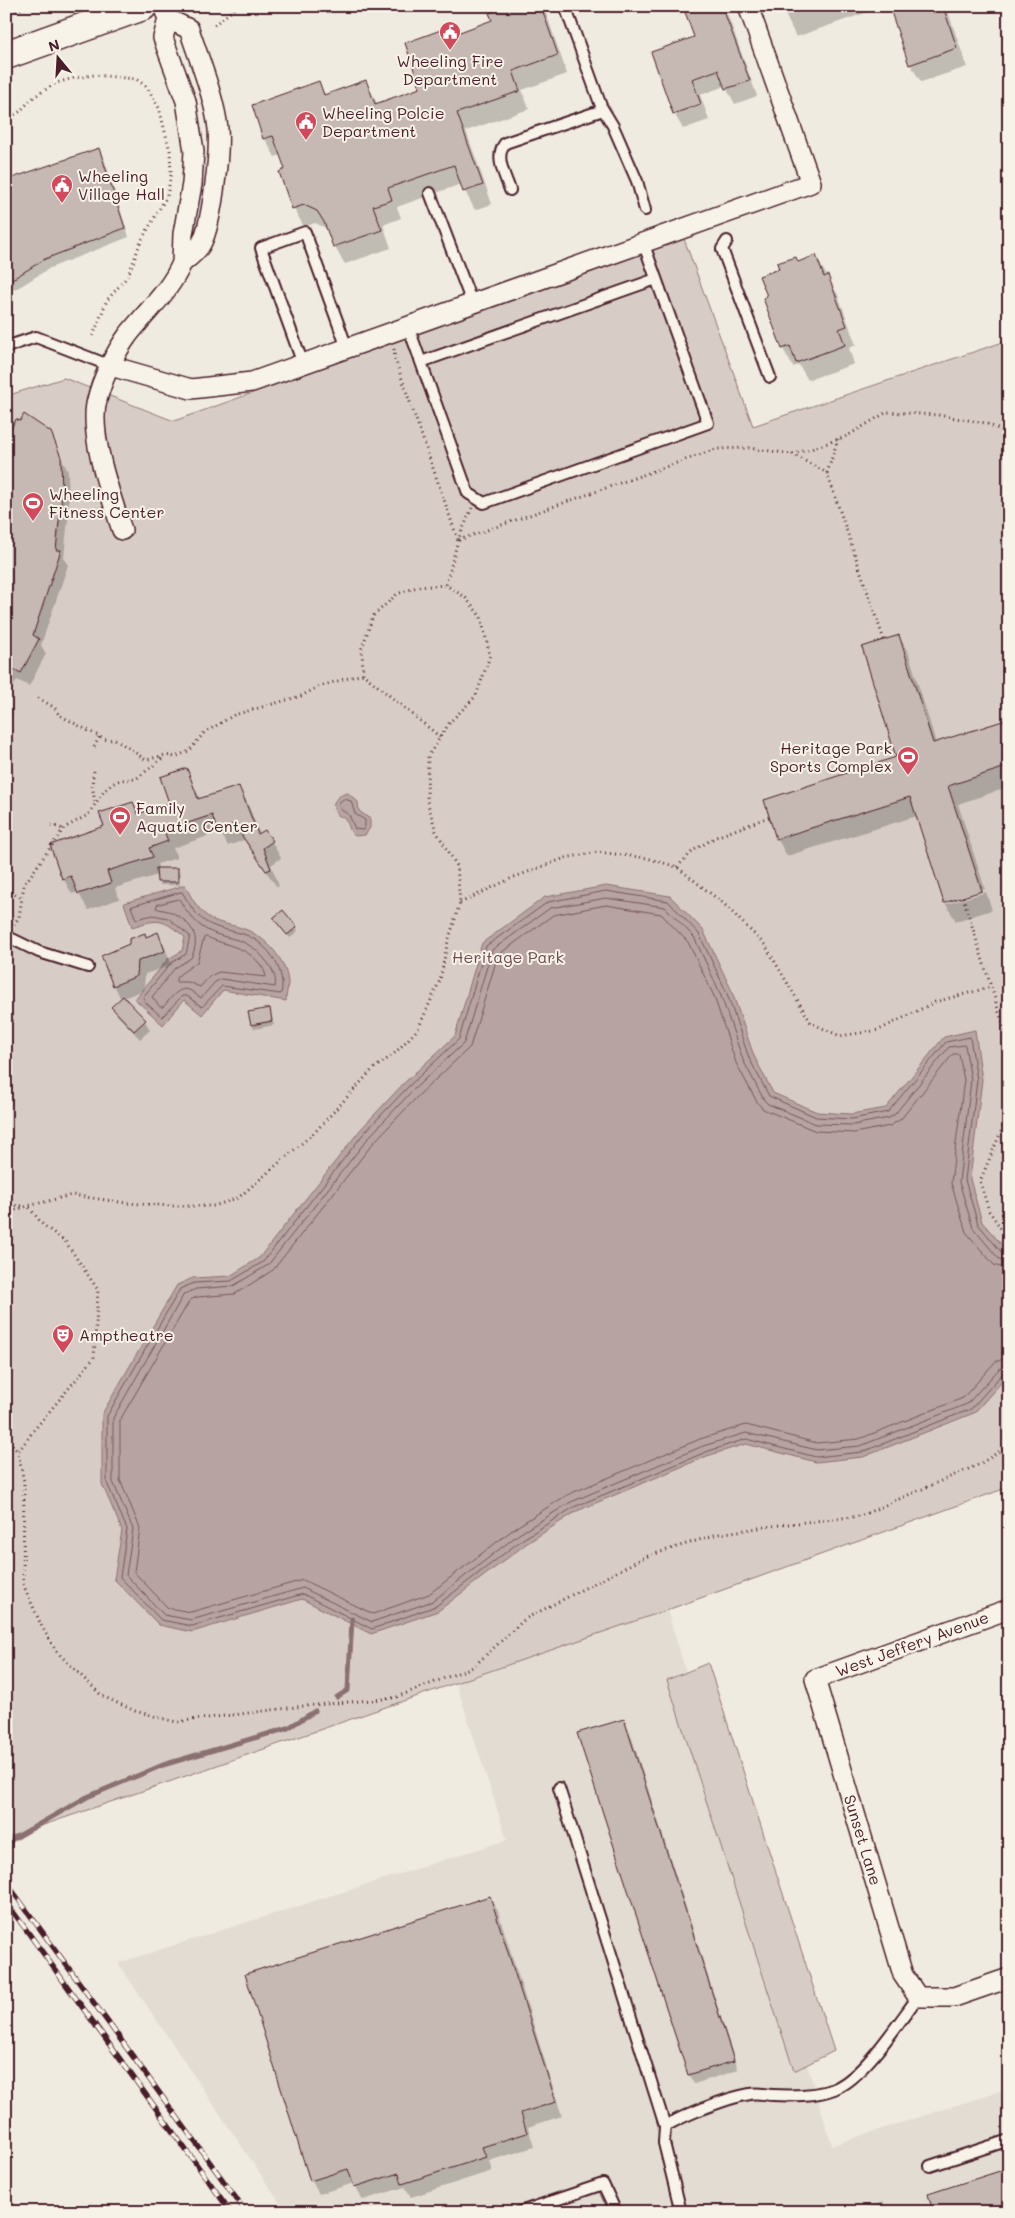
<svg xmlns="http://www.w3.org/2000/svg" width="1015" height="2218" viewBox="0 0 1015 2218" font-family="Mali,sans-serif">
  <rect width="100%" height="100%" fill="#f0ebe0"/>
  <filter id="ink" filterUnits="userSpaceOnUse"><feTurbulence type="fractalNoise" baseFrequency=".02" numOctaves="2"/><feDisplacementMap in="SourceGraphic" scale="10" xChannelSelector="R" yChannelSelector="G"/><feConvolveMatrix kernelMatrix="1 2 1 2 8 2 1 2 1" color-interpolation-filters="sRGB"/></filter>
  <g filter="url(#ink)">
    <path fill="#e3dcd2" d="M667,1610L832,2145L1009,2088V2212H286L118,1963L507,1840L456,1683Z"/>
    <path fill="#d8cdc6" stroke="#917678" d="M684,239L753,426L1009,340V1487L667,1610L9,1837L6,1834V396L64,378L174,421Z
      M708,1663L834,2051L794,2071L667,1680Z"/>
    <path fill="#b7a4a2" stroke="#8b6f72" d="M348,793L358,802L359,811L370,819V828L365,835L355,836C348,831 350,825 345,819C341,814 343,819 338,815C327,805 338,794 348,793Z
      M185,885C191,897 196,907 207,916C218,925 234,924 247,930C266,938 286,959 288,982C288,988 286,995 286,1001L223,990L202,1015L184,1000L163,1025L135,999L168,959L182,951L185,937C162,919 160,918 132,927L124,903Z
      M606,886L670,896L703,930L731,989L754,1056L773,1093L817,1112L851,1114L886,1108L944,1037L975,1030L982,1080L970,1179L982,1222L1009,1253V1374L974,1413L863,1457L816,1462L746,1444L707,1456L577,1511L526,1544L438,1611L371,1634L302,1599L192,1632L159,1625L114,1579L122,1530L102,1484V1414L177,1285L193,1278L230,1276L259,1258L360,1130L404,1083L455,1036L482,943L545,897Z"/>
    <path fill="#0003" d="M513,6H541L547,16L567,74L522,90L529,109L466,131L492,204L475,210L461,184L397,207L401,218L383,225L391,248L345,264L334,246L328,229L315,223L304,227L294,209L281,172L287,170L281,155L275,157L265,139L253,106L319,83L326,96L366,82L378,105L422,89L449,29L453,36L493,21Z
      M686,6H722L728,16L757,96L735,104L725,86L700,95L709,120L683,129L674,113L696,38Z
      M781,6H885L796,37Z
      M890,6H946L967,67L921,82L910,64Z
      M99,149L104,158L129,237L50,268L21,286L6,293V181Z
      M816,257L838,295L856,345L849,348L854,364L808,380L799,365L793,367L783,349L798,263Z
      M50,433L68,472L69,508L64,558L68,565L41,645L46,654L29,686L17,680L6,700V441Z
      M899,636L909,654L936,743L1009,720V787L958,804L985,889L947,901V904L986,892L992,910L956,921L945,903L917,816L787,856L777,838L898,758Z
      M6,702L13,713L6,725Z
      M186,770L201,800L239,787L248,804L260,835L272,842L281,858L271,865L279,886L277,887L244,840L228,846L220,832L173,848L177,858L157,864L159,870H177L180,874V885H160L158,875L115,888L119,899L88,910L78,892L72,894L63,878L105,827L133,803L140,815L171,804Z
      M277,922L296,927L298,931L290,938Z
      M158,934L165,948L172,965L145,974L144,990L123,998L145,1021L150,1030L140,1039L118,1016L113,1007L121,999L114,985L146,938Z
      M269,1009L274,1025L254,1029L252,1025Z
      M624,1720L629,1729L738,2070L694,2084L689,2075L579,1734Z
      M490,1898L498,1911L562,2116L528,2127L534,2147L489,2161L492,2171L411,2197L405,2187L363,2200L354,2183L319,2194L311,2180Z
      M883,2202L889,2212H851Z"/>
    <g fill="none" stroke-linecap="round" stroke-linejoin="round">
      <path stroke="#76545b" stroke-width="1" d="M344,799L351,801L355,814L365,820V826L363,830L355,829L349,815L340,809L339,803Z
        M182,892C189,903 194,914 206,922C217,929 230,930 243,934C266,941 287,969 281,994L222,986L202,1007L187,996H182L162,1017L144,1001L143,997L171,963L186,954L190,936L168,918L153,915L136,919L131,907Z
        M179,899C185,909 191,918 201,926C226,944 243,931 267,962C272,968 277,978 275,987L221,979L215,982L201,998C197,996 195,993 191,991C179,984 170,1000 163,1007H160L152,997L175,968L191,958C202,936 191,922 171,912C166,910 161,910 156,908L157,905Z
        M207,937C226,946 245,946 259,963C263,968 265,971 266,977L219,972L210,976L200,987L188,982H176V979L180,974L197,962L204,938Z
        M1009,1256L1003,1254L978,1224L965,1180L977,1080L970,1037L946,1042L888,1112L852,1119L816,1117L769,1096L749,1058L726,991L699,934L668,901L606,891L548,902L486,946L459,1039L408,1087L364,1133L263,1262L231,1281L194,1283L180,1289L107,1416V1483L127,1529L120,1577L161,1620L192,1626L303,1594L372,1629L436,1606L523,1539L574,1507L706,1452L746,1439L816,1457L862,1452L971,1409L1003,1373L1009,1371
        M1009,1262L999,1259L973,1228L959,1182L971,1080L965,1045L949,1047L895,1114L889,1118L853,1125L816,1124L768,1104L764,1100L743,1060L720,993L694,937L665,907L606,898L550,908L492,950L464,1043L412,1091L369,1137L268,1265L233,1286L196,1289L184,1294L113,1418V1482L133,1529L126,1575L164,1615L191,1620L303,1588L372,1622L433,1601L519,1534L571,1502L703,1446L746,1433L817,1450L860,1446L967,1404L999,1369L1009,1365
        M1009,1270L994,1265L966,1232L951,1183L964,1080L959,1054H953L901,1119L890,1126L854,1133L816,1131L763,1109L757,1102L736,1063L714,996L688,942L661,914L606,905L553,915L498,955L470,1047L418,1096L374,1142L273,1270L235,1294L197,1297L190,1300L120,1420V1480L140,1528L134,1572L168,1608L191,1612L303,1580L373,1614L429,1594L515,1528L567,1495L700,1439L746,1425L817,1443L859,1439L963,1398L995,1362L1009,1357"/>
      <path stroke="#8b6f72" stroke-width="5" d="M337,1697L348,1690L352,1619
        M6,1843L87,1797L163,1765L288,1728L315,1711"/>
    </g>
    <path fill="#c6b8b3" stroke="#4a1f2b" d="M509,6H541L558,55L513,71L520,91L457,113L483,185L463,192L454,165L388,188L392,200L373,206L382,230L333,247L324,222L317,211L304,205L292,209L279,172L285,169L273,136L263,139L252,105L319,81L324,95L366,80L375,104L420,88L405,43L449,27L452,35L492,20L489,13Z
      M700,6H722L750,81L725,89L718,70L692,79L701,104L673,114L651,52L694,37L685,12Z
      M889,6H943L957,48L909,65Z
      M99,148L125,228L45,259L16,277L6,281V180Z
      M816,255L824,277L828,275L847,326L839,329L845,345L796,363L790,346L782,349L763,298L767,296L759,276L779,269L777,263L796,257L798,262Z
      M24,414L51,432L61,457L62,494L56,550H61L33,635L39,639L21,673L6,665V438L16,419L20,421Z
      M899,635L933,743L1009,719V766L948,786L982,891L944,903L910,797L776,839L764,800L896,757L862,647Z
      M187,768L198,799L239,786L258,834L265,830L273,841L263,848L271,869L266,871L234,824L217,830L212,815L164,831L168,841L149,848L153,857L107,871L111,883L78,894L71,876L62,879L50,845L104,826L99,813L133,802L138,814L169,803L160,777Z
      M156,868H178V882H157Z
      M283,910L297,927L287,935L273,918Z
      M158,932L165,951L138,961L137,976L113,986L101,956L129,944V939L145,933L146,937Z
      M123,996L146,1020L134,1031L111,1007Z
      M270,1008L272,1021L251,1025L248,1012Z
      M624,1719L734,2061L688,2075L577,1733Z
      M490,1896L556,2102L521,2113L527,2133L482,2147L486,2157L402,2184L399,2173L354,2187L348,2169L310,2181L245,1974Z
      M1009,2168V2212H933L928,2194Z"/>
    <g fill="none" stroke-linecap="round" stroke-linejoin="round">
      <g stroke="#4a1f2b" stroke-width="14">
        <path id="service" d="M565,6L601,106L613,126L637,181L645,210
          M510,190C505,175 494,157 505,143L603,110
          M430,193L472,303
          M727,241L722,249L770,377
          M408,326L468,493L484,503L708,423L643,242
          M6,347L36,337L111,366
          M421,362L656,279
          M303,364L261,248L305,232L347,348
          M6,936L39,952L88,967
          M559,1788L665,2126
          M930,2166L1009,2140
          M520,2212L603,2184L616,2212
          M681,2212L664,2143L665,2126C687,2114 726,2098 750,2094C758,2092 766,2095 773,2095C792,2096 816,2096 834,2089C864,2077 898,2023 918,1997"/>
      </g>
      <g stroke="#4a1f2b" stroke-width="22">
        <path id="minor" d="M163,6L168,19L163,38L186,101L194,151L192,184L183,234L182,263C188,258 195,253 199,247C212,231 220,151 218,129C215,99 199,59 189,29L168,19
          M111,366L191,389L252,382L811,183L748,6
          M122,530C111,497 88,433 97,400C102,379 115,353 128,335C147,311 170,291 182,263
          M1009,1609L815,1679L903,1975L918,1997H954L1009,1978"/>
      </g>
      <g stroke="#4a1f2b" stroke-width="31">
        <path id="primary" d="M6,55L143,6"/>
      </g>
      <path stroke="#4a1f2b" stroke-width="3" stroke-dasharray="1 4" stroke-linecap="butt" d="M6,14L29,6
        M214,25L238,6
        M6,120L19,112L34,97L56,83L74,78L94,75L136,79L147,87L159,108L170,151L171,175L167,196L141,241L128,276L107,300L93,336
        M394,349L395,359L458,540
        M792,454L827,473L884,640
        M827,473L838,439
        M472,508L458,540L446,585L465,597L481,617L490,656L476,696L450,722L428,756L427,801L436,831L457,866L460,903L447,945L440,980L418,1029L393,1055L373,1069L315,1132L238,1198L214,1206H172L126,1203L72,1195L28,1206L43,1225L65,1241L98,1290L94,1358L34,1430L18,1452L24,1482L23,1584L42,1627L56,1651L102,1696L135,1711L176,1722L304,1706L394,1698L473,1667L525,1619L645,1557L718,1534L779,1525L860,1516L980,1464L1009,1445
        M459,540L716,449L749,448L792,454L811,449L847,436L887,412L938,415L985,423L1009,434
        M38,698L55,708L59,715L104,739L109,740L115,739L146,760L165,755L175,757L189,751L204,733L234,715L301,696L320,686L363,674
        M440,737L363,674L362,648L373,616L397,594L417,587L446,585
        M94,747L100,736
        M94,771L92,784L95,803
        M51,825L63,829
        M677,867L694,850L716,837L769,817
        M6,890L22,898
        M963,897L1009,1044
        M460,903L512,878L565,858L598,852L647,858L677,867L724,904L765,945L811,1023L840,1036L879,1030L935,1002L991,987
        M14,925L19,917L24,885L64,828L88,815L104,791L112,784L120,780L136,779L164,757
        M1009,1113L980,1181L989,1211L1009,1240
        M6,1205L25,1206
        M6,1213L28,1206
        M6,1437L18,1452"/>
      <use href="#service" stroke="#f7f3e8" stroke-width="10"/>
      <use href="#minor" stroke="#f7f3e8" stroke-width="19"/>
      <use href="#primary" stroke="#f7f3e8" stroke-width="28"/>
      <g stroke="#4a1f2b" stroke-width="5.5">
        <path id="rail" d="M6,1882L246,2212
          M6,1902L231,2212"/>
      </g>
      <use href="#rail" stroke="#f7f3e8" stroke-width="4" stroke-dasharray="11" stroke-linecap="butt"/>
    </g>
  </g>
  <defs>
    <g id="civic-pin" transform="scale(1.125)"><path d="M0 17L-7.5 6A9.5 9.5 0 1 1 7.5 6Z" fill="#d1495b" stroke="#f7f3e8"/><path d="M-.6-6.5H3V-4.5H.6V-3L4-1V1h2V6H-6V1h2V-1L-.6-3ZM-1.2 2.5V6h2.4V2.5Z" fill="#fff"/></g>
    <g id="stadium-pin" transform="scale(1.125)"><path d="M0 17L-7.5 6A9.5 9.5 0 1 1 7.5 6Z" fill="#d1495b" stroke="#f7f3e8"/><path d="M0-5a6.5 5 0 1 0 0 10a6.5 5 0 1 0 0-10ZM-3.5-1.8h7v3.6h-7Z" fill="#fff"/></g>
    <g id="theatre-pin" transform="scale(1.125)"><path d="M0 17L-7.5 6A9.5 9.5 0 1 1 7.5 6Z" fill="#d1495b" stroke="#f7f3e8"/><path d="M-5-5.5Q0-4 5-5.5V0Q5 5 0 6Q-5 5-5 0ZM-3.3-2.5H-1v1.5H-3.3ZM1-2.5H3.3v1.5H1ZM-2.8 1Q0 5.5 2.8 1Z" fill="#fff"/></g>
  </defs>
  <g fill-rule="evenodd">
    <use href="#civic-pin" x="450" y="32"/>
    <use href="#civic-pin" x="306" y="122"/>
    <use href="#civic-pin" x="62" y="185"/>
    <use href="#stadium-pin" x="33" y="503"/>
    <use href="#stadium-pin" x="908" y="757"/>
    <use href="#stadium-pin" x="120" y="817"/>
    <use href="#theatre-pin" x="63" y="1335"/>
  </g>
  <g text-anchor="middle" stroke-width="4" stroke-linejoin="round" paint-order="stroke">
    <g font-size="16" fill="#4a1f2b" stroke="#f7f3e8" text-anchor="start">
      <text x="450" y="67" text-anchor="middle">Wheeling Fire<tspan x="450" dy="18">Department</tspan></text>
      <text x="322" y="119">Wheeling Polcie<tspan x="322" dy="18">Department</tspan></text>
      <text x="78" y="182">Wheeling<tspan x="78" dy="18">Village Hall</tspan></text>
      <text x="49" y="500">Wheeling<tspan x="49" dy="18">Fitness Center</tspan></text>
      <text x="892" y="754" text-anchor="end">Heritage Park<tspan x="892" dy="18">Sports Complex</tspan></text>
      <text x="136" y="814">Family<tspan x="136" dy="18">Aquatic Center</tspan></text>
      <text x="79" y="1341">Amptheatre</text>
    </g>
    <g font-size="16" fill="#6e4a52" stroke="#f7f3e8">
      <text x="508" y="963">Heritage Park</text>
    </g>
    <g font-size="16" fill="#4a1f2b" stroke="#f7f3e8">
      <text transform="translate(912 1644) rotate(-20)" y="6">West Jeffery Avenue</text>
      <text transform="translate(863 1840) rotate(73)" y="6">Sunset Lane</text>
    </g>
  </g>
  <rect width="1015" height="2218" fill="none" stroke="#f7f3e8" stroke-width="25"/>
  <rect x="12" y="12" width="990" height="2193" fill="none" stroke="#4a1f2b" stroke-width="2" filter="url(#ink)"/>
  <g transform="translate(58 58) rotate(342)" stroke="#f7f3e8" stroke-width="4" paint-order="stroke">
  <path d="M0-4L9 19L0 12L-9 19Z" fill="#4a1f2b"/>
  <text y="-8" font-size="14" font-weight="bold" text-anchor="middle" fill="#4a1f2b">N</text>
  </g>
</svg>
